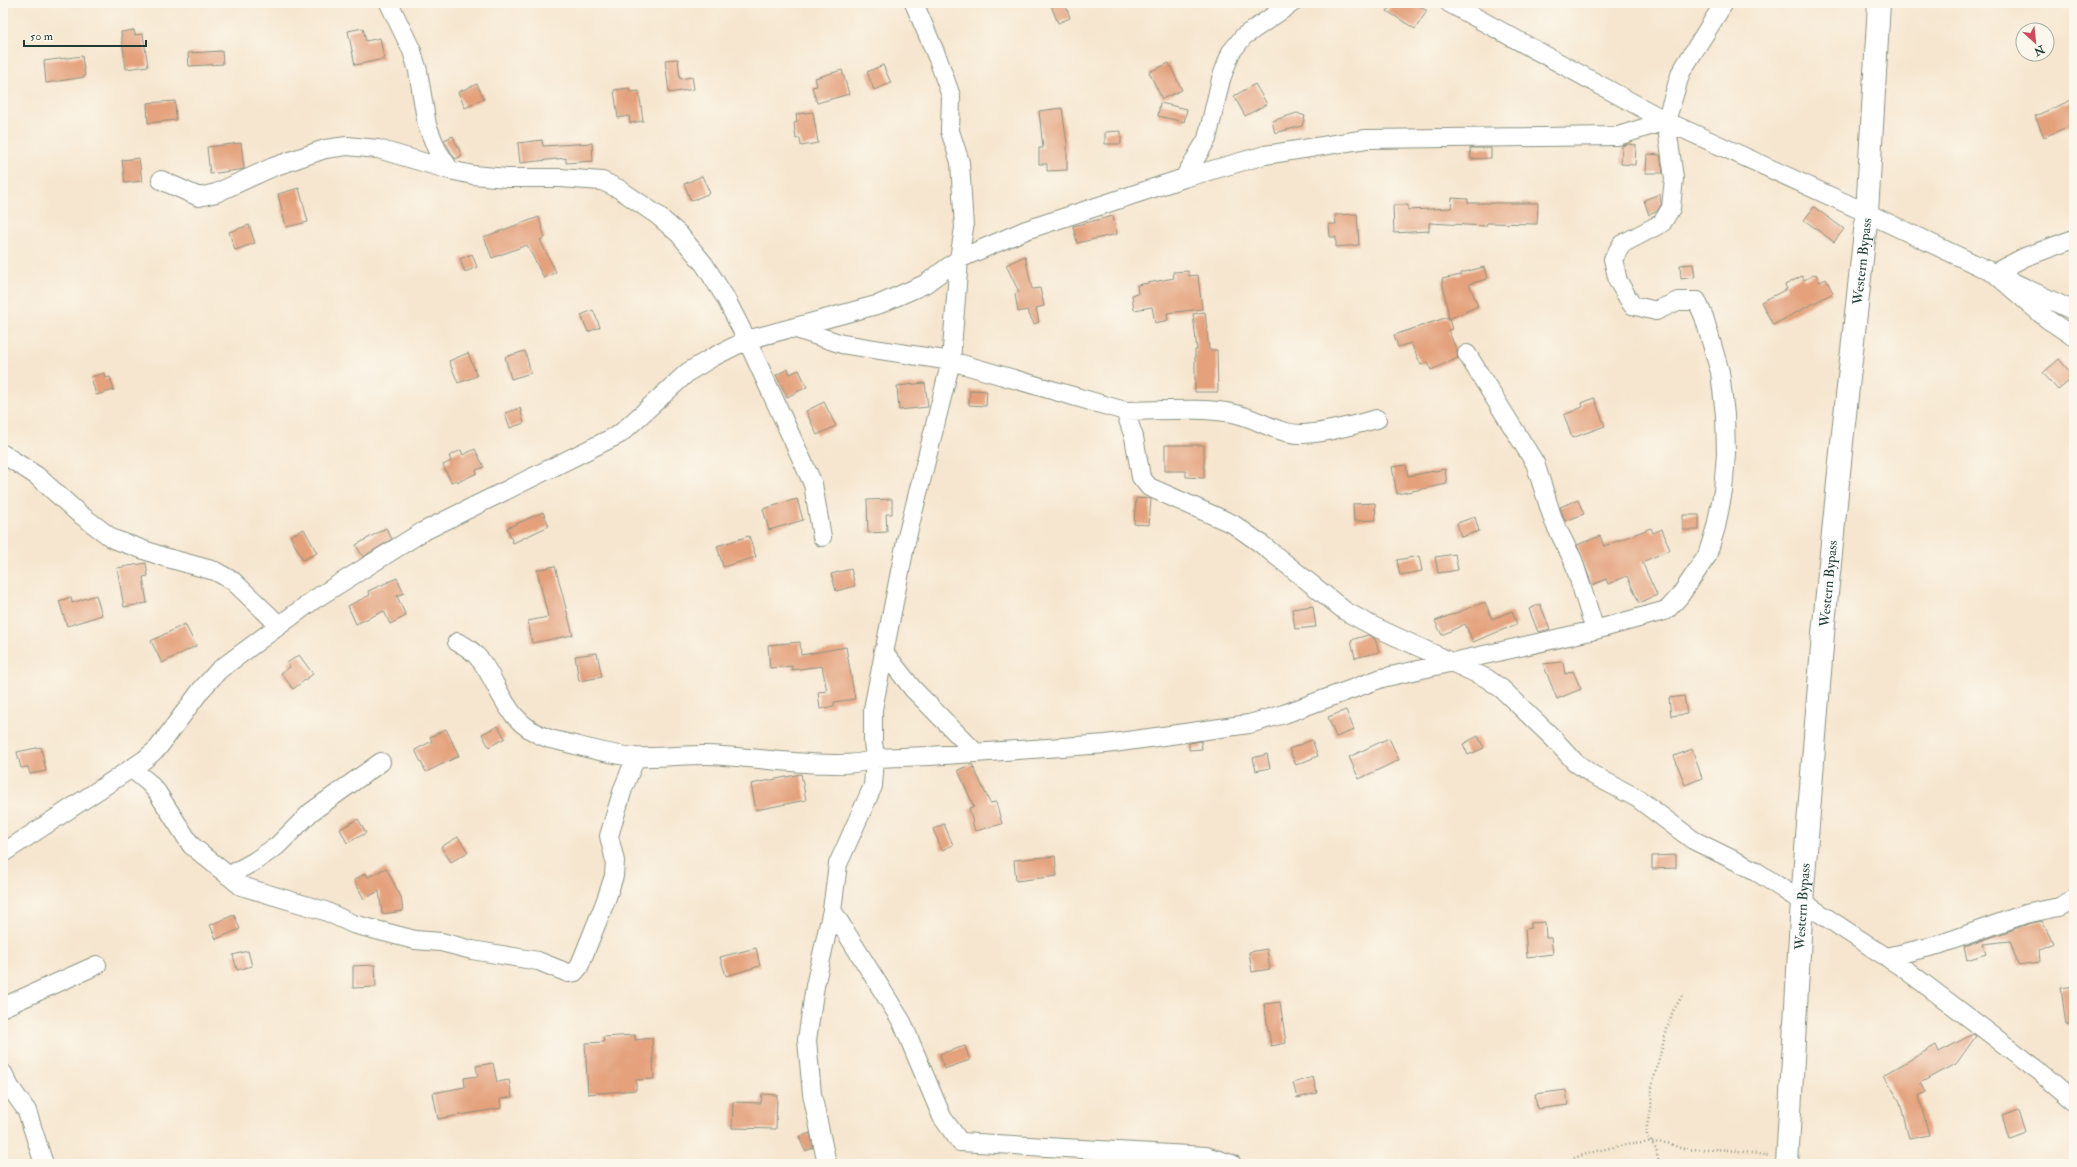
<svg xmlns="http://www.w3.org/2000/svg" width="2077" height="1167" viewBox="0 0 2077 1167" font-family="'IM FELL Double Pica',serif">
  <rect width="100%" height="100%" fill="#fbf7ec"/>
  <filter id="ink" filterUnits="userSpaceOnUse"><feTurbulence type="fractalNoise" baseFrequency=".025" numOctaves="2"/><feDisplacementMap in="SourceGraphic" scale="8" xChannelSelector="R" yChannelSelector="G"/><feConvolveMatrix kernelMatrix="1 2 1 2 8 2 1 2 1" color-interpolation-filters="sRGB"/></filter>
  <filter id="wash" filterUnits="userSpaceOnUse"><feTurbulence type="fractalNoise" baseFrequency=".012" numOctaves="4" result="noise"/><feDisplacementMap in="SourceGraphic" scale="16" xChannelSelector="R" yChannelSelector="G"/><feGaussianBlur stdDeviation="0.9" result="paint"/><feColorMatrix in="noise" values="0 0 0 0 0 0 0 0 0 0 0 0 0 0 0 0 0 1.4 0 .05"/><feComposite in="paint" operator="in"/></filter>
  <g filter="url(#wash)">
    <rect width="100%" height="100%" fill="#f6e6cf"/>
    <g id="blocks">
      <path fill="#e4a17b" d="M1050,3H1065L1070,18L1058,23Z
        M1393,3H1415L1427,11L1415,29L1387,11Z
        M363,28L366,41L380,38L384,59L355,65L348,31Z
        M134,30L135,35L143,34L148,66L126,69L121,32Z
        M222,51L223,64L189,66L188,53Z
        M82,56L85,77L46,83L44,61Z
        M678,59L680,79L692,77L694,89L669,93L665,60Z
        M1169,63L1182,90L1162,99L1149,72Z
        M883,65L891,83L874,90L867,72Z
        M842,70L849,94L817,103L812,87L817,86L815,78Z
        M477,84L484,99L465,108L458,92Z
        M1255,84L1267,104L1245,116L1234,96Z
        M629,88L630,92L639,91L643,121L630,123L629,116L618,118L614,90Z
        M2074,99V124L2044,137L2035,116Z
        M175,101L176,120L148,123L147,103Z
        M1160,103L1187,109L1184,122L1158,116Z
        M1062,108L1067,144V170L1047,171V164H1039V148H1043L1039,111Z
        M813,112L818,143L801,146L800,138L796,139L794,123L797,122L796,114Z
        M1297,113L1305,116L1302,126L1275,133L1272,121Z
        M1121,131V144H1105V132Z
        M453,136L462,156L455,159L444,140Z
        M542,140L543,146L592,143L593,161L566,163V158L520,163L518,143Z
        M241,143L244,169L210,174L207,147Z
        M1627,144L1636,145L1635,165L1621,164L1622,146Z
        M1470,148H1491V158L1471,159Z
        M1647,154L1660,155L1663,173H1646Z
        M139,158L142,181L125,183L122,160Z
        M702,176L710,193L691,201L684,184Z
        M299,188L308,222L286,227L278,194Z
        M1660,194L1661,205L1656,212L1649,215L1644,200Z
        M1452,198L1468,199V203H1538L1537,224L1487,223L1486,226L1429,223V231L1394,233L1393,205H1408V210L1451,208Z
        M1814,207L1844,229L1834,242L1804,220Z
        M1357,214L1359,245L1336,247V237H1330L1329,224H1336L1335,215Z
        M1113,216L1117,234L1077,243L1073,226Z
        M539,217L545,238L540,240L556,272L544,278L527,245L492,258L484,237Z
        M249,225L255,243L235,250L229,232Z
        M472,254L477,267L465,272L460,259Z
        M1025,256L1032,289L1040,288L1044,306L1036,308L1039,322L1034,324L1027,310L1018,312L1015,294L1019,292L1006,265Z
        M1693,264L1695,277L1681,279L1680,265Z
        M1484,267L1487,279L1469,284L1478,306L1449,319L1442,279L1461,275V273Z
        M1188,271L1189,276L1198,275L1202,309L1167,313L1168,320L1155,323L1152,307L1134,310L1132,295L1138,294L1137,285L1174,278L1173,272Z
        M1816,274L1820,282L1826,279L1833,293L1773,325L1761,302L1787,289L1785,285L1802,276L1804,280Z
        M593,310L600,327L588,332L581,315Z
        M1205,312L1209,350H1217L1218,392H1195V350H1197L1193,314Z
        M1448,317L1452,329L1448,330L1457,351L1458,358L1431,370L1428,362L1421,365L1411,343L1398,347L1394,335Z
        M525,351L531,373L511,379L505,357Z
        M468,353L477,376L458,383L449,361Z
        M2059,359L2074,377L2058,390L2043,373Z
        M788,369L790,374L799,370L807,387L787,397L776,375Z
        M104,373L105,378L110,377L114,390L96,395L91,377Z
        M925,383L928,407L899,410L897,386Z
        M970,390L987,391L986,406L969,405Z
        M1594,398L1605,426L1572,438L1564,415L1583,407L1582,403Z
        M824,402L836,426L817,435L806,411Z
        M520,408L524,423L510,428L505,413Z
        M1165,445H1204V478L1186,477V471H1165Z
        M475,449L484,467L476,470L477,473L458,482L457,480L451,482L443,465L451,461L449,456L461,450L463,455Z
        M1406,465L1408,476L1445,469L1447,484L1397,494L1392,467Z
        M1136,498L1151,499L1149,525L1134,524Z
        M797,499L803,520L769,530L763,509Z
        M892,499V514H886L887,532L868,533L867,500Z
        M1578,500L1584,514L1565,521L1560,507Z
        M1375,503L1376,520L1354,521L1353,504Z
        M543,512L549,526L513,543L507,528Z
        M1683,515H1699V530H1683Z
        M1475,517L1479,531L1461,537L1457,523Z
        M386,528L392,539L363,557L356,545Z
        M1651,528L1653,533L1662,529L1670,550L1642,562L1657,595L1639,603L1627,576L1608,584L1606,579L1592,585L1577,545L1600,536L1604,546Z
        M304,529L317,553L303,560L290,536Z
        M749,536L756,557L723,567L717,546Z
        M1455,554L1458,570L1438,573L1435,557Z
        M1419,556L1422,571L1400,575L1397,560Z
        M146,563L148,576L143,577L147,603L124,607L117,568Z
        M555,566L573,635L532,643L528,621L548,617L537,570Z
        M851,569L855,586L836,591L831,574Z
        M397,578L404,593L397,596L406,616L390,624L384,611L356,624L348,606L370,595L368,591Z
        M96,595L102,615L67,626L59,601L71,597L72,603Z
        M1485,602L1492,619L1512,611L1517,624L1473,642L1465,624L1442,635L1435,621Z
        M1540,604L1550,629L1538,632L1529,609Z
        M1313,606L1316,627L1295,629L1292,609Z
        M185,624L196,646L162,663L151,641Z
        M1368,635L1375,639L1379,652L1355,658L1351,640Z
        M800,642L801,655L846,647L855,699L834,702V706L820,709L818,692L827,691L822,666L792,670V666L770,668L768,645Z
        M597,653L602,677L579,681L575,656Z
        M299,655L313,674L293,689L281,673L290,667L287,663Z
        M1563,662L1565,674L1573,671L1581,689L1557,699L1543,664Z
        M1684,696L1687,714L1671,716L1669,698Z
        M1346,710L1354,730L1336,737L1328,717Z
        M498,726L505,738L489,747L482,734Z
        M446,729L459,756L426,772L415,750L432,741L430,737Z
        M1478,736L1484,748L1468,755L1463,744Z
        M1389,738L1399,760L1359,779L1349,757Z
        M1312,740L1318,756L1296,765L1289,749Z
        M1201,741L1202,749L1189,750V743Z
        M41,747L46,771L30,774L28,767L21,768L17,752Z
        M1692,749L1702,778L1685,785L1674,756Z
        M1267,754L1270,768L1256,771L1253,758Z
        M972,764L990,803L996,802L1002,824L975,831L969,808L974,807L958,770Z
        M801,774L806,800L756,810L751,784Z
        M358,819L366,833L347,843L340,829Z
        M944,824L953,845L942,850L933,829Z
        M458,837L468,852L451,862L441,847Z
        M1676,855V868L1652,869V856Z
        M1055,856L1057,876L1016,881L1014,860Z
        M386,868L401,897L403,911L382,914L379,891L364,899L354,880L366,873L368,877Z
        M234,915L240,929L216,939L210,925Z
        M2042,921L2053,943L2039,950L2040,962L2018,965L2010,941L1983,944L1986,954L1967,960L1964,947L2028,924Z
        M1545,922L1546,938H1551L1553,954L1527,957L1525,929L1531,928V923Z
        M756,948L760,966L726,976L720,957Z
        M1267,949L1270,969L1252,972L1249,952Z
        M248,951L252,966L237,970L233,955Z
        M375,965L376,987L353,988V966Z
        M2074,986V1025H2066L2061,988Z
        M1280,1002L1286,1043L1271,1046L1264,1004Z
        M1973,1034L1976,1036L1956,1064L1920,1083L1926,1092L1919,1096L1929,1135L1909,1139L1900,1102L1884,1075L1936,1045L1939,1052Z
        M635,1035V1040L652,1038L654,1079L636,1080V1090L588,1094L585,1043L604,1042L603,1037Z
        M965,1046L970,1060L944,1069L940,1054Z
        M493,1063L497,1082L509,1080L512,1097L500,1099L501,1108L438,1119L433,1093L465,1087L464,1078L478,1076L476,1066Z
        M1313,1077L1317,1093L1297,1098L1293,1083Z
        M1566,1090L1568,1105L1537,1109L1535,1094Z
        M762,1094L777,1095L776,1129L732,1128L733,1102L761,1103Z
        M2018,1109L2025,1132L2009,1138L2002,1115Z
        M810,1133L813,1148L805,1151L799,1137Z"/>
    </g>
  </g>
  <g filter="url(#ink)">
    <use href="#blocks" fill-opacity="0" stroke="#8a9282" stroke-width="1"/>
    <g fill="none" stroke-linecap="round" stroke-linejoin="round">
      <g stroke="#8a9282" stroke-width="20">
        <path id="minor" d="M389,3L412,51L418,71L427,125L437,150L450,170L473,175L507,178H560L602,181L619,189L657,215L679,234L704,264L725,297L747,340L813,484L822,537
          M1449,3L1666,121L1867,213L2074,311
          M1184,178L1207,139L1221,79L1231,52L1244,36L1292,3
          M161,180L199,197L216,193L273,167L325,149L347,146L378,149L450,170
          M2074,239L2025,257L1994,273L2047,319L2074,337
          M793,328L842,344L951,361L1125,411L1134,437L1141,477L1149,487L1233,524L1260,543L1345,611L1373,626L1486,678L1502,689L1552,737L1575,762L1593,775L1637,798L1693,840L1754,870L1906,970L2038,1070L2074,1101
          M1467,354L1535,463L1554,522L1573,560L1595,630
          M1125,411C1160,411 1198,407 1232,413C1256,417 1278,435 1302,434C1327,433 1353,425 1377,419
          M3,454L37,476L77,512L113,539L164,557L215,571L233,581L279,625
          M457,642C502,661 491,720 550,739C578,745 607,755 636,757C659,758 683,755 706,755C741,755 850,773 875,758L929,756L1106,744L1249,724L1284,714L1382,678L1595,630L1667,610L1679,597L1707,556L1716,527L1723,491L1726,454L1725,415L1720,372L1704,317L1697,301H1678L1656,311L1632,305L1618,281L1613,259L1622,244L1662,223L1671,208L1674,178L1666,121L1681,72L1724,3
          M883,651L913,689L976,753
          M132,769L148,782L157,792L191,845L241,886L325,911L353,924L415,940L441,942L472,950L538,961L568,973L575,972L579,967L606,900L614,876L615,861L609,836L623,789L636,757
          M3,853L144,760L158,748L201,690L219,670L315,599L422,532L620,434L688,372L713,357L747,340L880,304L925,284L959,259L1026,230L1184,178L1265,155L1366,139L1618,136L1666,121
          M228,876L255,861L277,846L311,812L381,762
          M832,910L902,1022L942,1117L960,1142L1206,1156L1232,1164
          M1887,957L1938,945L2025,914L2059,907L2074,899
          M3,1007L97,965
          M3,1073L10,1087L27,1111L44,1164
          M827,1164L812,1094L807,1040L815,986L832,910L838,864L873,786L875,758L873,742V709L906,541L951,361L959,259L964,228L960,162L950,131L951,96L938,59L914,3"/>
      </g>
      <g stroke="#8a9282" stroke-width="24">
        <g id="major">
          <path id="s1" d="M1787,1164L1802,901L1823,634L1842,442L1867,213L1879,3"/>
        </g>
      </g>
      <path stroke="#8a9282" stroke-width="2.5" stroke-dasharray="1 3" stroke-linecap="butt" d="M1559,1164C1589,1151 1634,1140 1667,1143C1673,1144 1677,1148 1684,1149C1691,1150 1698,1149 1705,1149C1727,1149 1748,1152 1769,1156
        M1659,1164L1656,1149L1647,1136V1125L1651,1109L1652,1086L1667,1029L1673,1011L1682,996"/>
      <use href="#minor" stroke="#fff" stroke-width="18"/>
      <use href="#major" stroke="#fff" stroke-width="22"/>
    </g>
  </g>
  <g text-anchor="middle" stroke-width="3" stroke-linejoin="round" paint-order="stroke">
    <g font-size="14" fill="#1f3d34" stroke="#fbf7ec">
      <text dy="5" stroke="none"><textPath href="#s1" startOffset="906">Western Bypass</textPath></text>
      <text dy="5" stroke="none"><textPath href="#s1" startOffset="582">Western Bypass</textPath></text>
      <text dy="5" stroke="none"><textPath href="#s1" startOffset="258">Western Bypass</textPath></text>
    </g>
  </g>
  <rect width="2077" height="1167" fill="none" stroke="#fbf7ec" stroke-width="16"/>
  <g transform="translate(2035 42) rotate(153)"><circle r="19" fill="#fbf7ec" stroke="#a3ada2"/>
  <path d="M0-3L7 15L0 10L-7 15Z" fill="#d1495b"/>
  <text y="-6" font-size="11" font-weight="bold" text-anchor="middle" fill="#1f3d34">N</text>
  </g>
  <path d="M24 40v6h122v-6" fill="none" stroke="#1f3d34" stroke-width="2"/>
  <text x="30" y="40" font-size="12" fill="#1f3d34" stroke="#fbf7ec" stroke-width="3" paint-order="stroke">50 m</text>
</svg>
